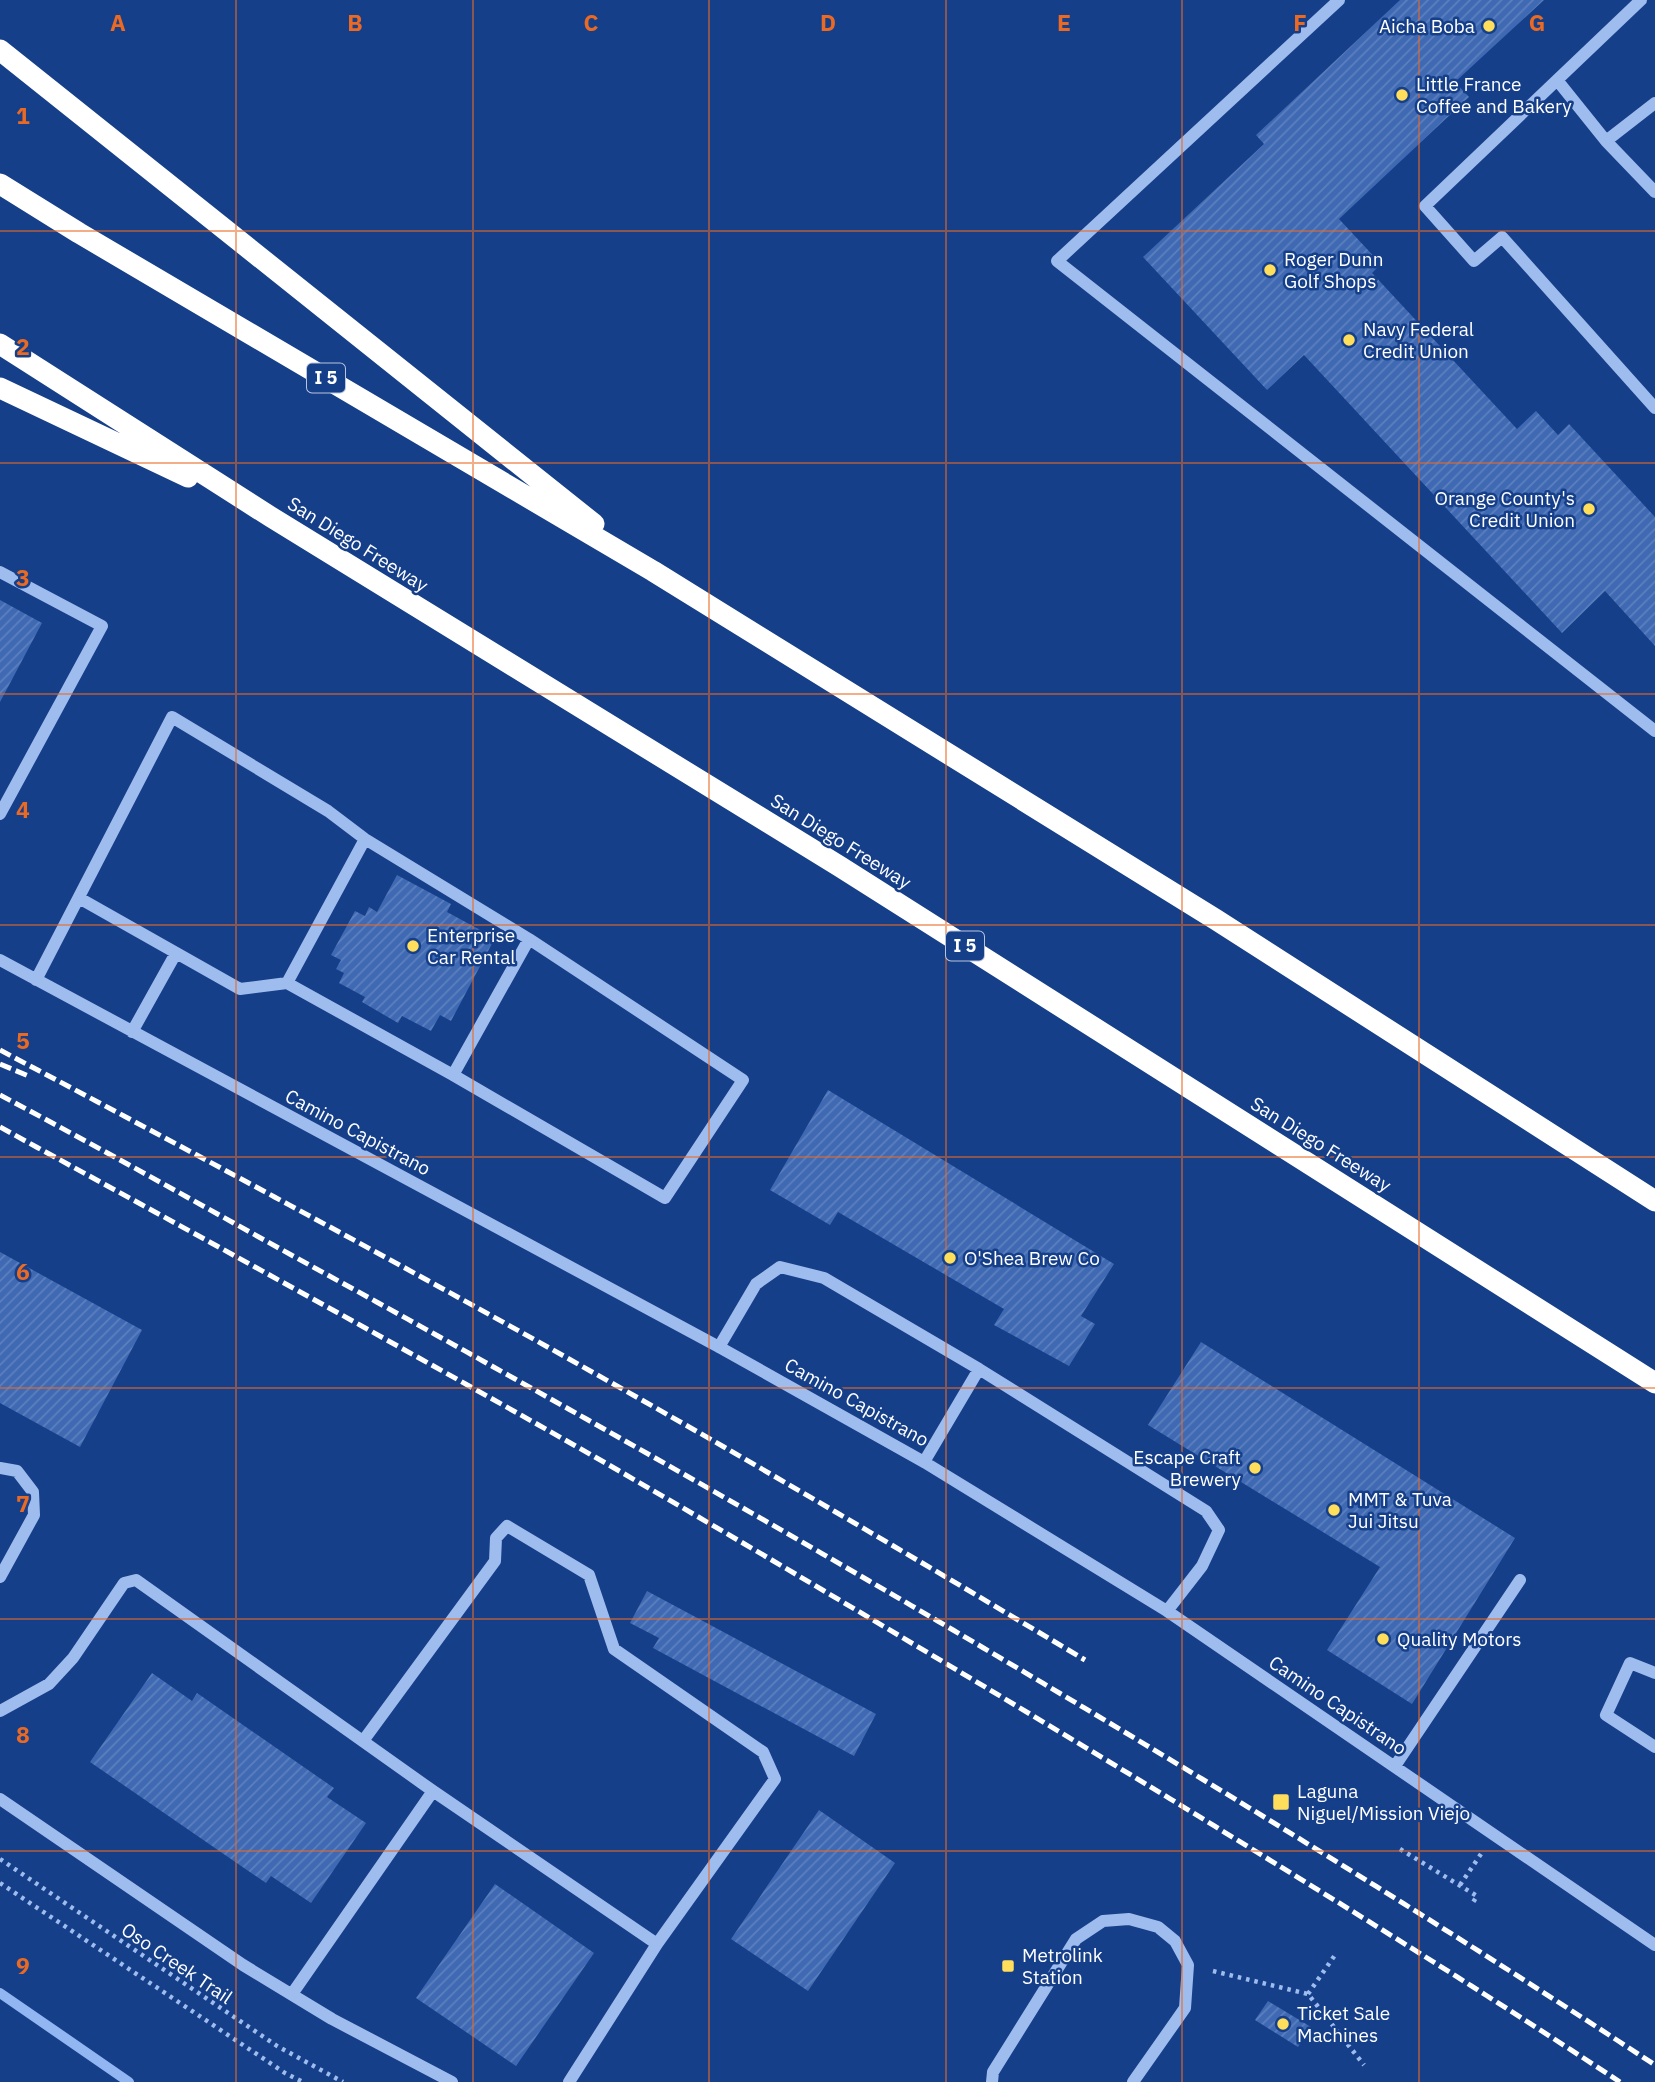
<svg xmlns="http://www.w3.org/2000/svg" width="1655" height="2082" viewBox="0 0 1655 2082" font-family="'IBM Plex Sans',sans-serif">
  <defs>
    <pattern id="building-hatch" width="6" height="6" patternUnits="userSpaceOnUse" patternTransform="scale(1.75)"><rect width="6" height="6" fill="#3f69b3"/><path d="M-1 1l2-2M0 6l6-6M5 7l2-2" fill="none" stroke="#5c80be"/></pattern>
  </defs>
  <rect width="100%" height="100%" fill="#163f8a"/>
  <g fill="none" stroke-linecap="round" stroke-linejoin="round">
    <path stroke="#91b6f1" stroke-width="10" d="M0,1993L129,2082"/>
  </g>
  <path fill="url(#building-hatch)" d="M1400,0H1544L1455,82L1469,97L1339,219L1381,264L1372,273L1517,429L1536,411L1558,435L1569,424L1655,517V646L1605,591L1562,633L1304,355L1267,390L1143,257L1264,144L1256,135Z
    M0,600L42,623L0,702Z
    M397,875L451,904L447,912L495,938L451,1021L440,1015L431,1031L402,1016L398,1023L362,1002L365,997L339,983L344,973L336,969L341,960L331,955L355,911L365,916L369,907L377,912Z
    M828,1090L1114,1264L1081,1316L1095,1324L1069,1366L994,1325L1004,1309L838,1212L830,1225L770,1190Z
    M0,1252L142,1330L80,1447L0,1403Z
    M1201,1342L1515,1538L1412,1704L1327,1650L1380,1567L1148,1425Z
    M647,1591L876,1714L854,1756L653,1648L659,1638L630,1623Z
    M152,1673L192,1701L197,1693L334,1788L327,1797L366,1823L311,1903L271,1876L266,1883L90,1762Z
    M819,1810L895,1863L808,1991L731,1939Z
    M495,1884L594,1953L516,2066L416,1998Z
    M1268,2001L1311,2027L1298,2047L1255,2020Z"/>
  <g fill="none" stroke-linecap="round" stroke-linejoin="round">
    <path stroke="#9fbcee" stroke-width="4.5" stroke-dasharray="3.5 5" stroke-linecap="butt" d="M1400,1849L1477,1896L1472,1904
      M0,1859L277,2046L343,2082
      M0,1883L285,2073L303,2082
      M1460,1885L1481,1854
      M1213,1971L1308,1994L1364,2065
      M1308,1994L1335,1955"/>
    <path stroke="#9fbcee" stroke-width="12" d="M1339,0L1057,261L1655,731
      M1641,0L1425,206L1474,261L1502,237L1655,408
      M1557,80L1606,141L1655,192
      M1606,141L1655,103
      M0,572L102,626L0,814
      M0,960L719,1347L924,1462L1167,1611L1655,1945
      M36,980L172,717L328,811L365,839L529,939L453,1075L287,983L240,989L79,898
      M287,983L365,839
      M132,1032L176,953
      M453,1075L665,1198L743,1080L529,939
      M719,1347L756,1284L780,1267L824,1278L979,1369L924,1462
      M979,1369L1206,1511L1219,1530L1202,1566L1167,1611
      M0,1468L17,1471L33,1492L34,1515L0,1577
      M1655,1673L1630,1663L1606,1715L1655,1747
      M0,1711L49,1684L73,1658L124,1583L136,1580L433,1791L657,1944L569,2082
      M363,1741L495,1561L496,1538L507,1526L589,1575L614,1649L763,1752L775,1779L657,1944
      M1395,1766L1520,1580
      M0,1799L243,1965L332,2019L452,2082
      M292,1994L433,1791
      M992,2082L993,2072L1076,1939L1103,1921L1129,1919L1158,1927L1175,1941L1188,1965L1185,2008L1133,2082"/>
    <path stroke="#fff" stroke-width="21" d="M0,50L594,524
      M0,184L79,233L653,571L1215,919L1655,1201
      M0,344L271,517L839,866L1655,1383
      M0,388L188,477"/>
    <path stroke="#fff" stroke-width="5" stroke-dasharray="12 5" stroke-linecap="butt" d="M0,1050C243,1179 486,1310 724,1447C845,1517 965,1588 1085,1660
      M0,1064L31,1077
      M0,1095C119,1158 236,1225 355,1290C797,1534 1233,1788 1655,2065
      M0,1127C199,1236 398,1345 595,1457C786,1567 976,1681 1164,1795C1317,1889 1470,1983 1620,2082"/>
  </g>
  <path fill="none" stroke="#ea6a24" stroke-width="2" stroke-opacity="0.55" d="M236,0V2082M473,0V2082M709,0V2082M946,0V2082M1182,0V2082M1419,0V2082M0,231H1655M0,463H1655M0,694H1655M0,925H1655M0,1157H1655M0,1388H1655M0,1619H1655M0,1851H1655"/>
  <g fill="#ffde5c" stroke="#163f8a" stroke-width="2.5">
    <circle cx="1489" cy="26" r="7"/>
    <circle cx="1402" cy="95" r="7"/>
    <circle cx="1270" cy="270" r="7"/>
    <circle cx="1349" cy="340" r="7"/>
    <circle cx="1589" cy="509" r="7"/>
    <circle cx="413" cy="946" r="7"/>
    <circle cx="950" cy="1258" r="7"/>
    <circle cx="1255" cy="1468" r="7"/>
    <circle cx="1334" cy="1510" r="7"/>
    <circle cx="1383" cy="1639" r="7"/>
    <rect x="1272" y="1793" width="18" height="18" rx="3.5"/>
    <rect x="1001" y="1959" width="14" height="14" rx="3.5"/>
    <circle cx="1283" cy="2024" r="7"/>
  </g>
  <g text-anchor="middle" stroke-width="5" stroke-linejoin="round" paint-order="stroke">
    <g fill="#163f8a" stroke="#b9c5dc" stroke-width="2">
      <rect x="307" y="363.5" width="38" height="29" rx="5"/>
      <rect x="946" y="931.5" width="38" height="29" rx="5"/>
    </g>
    <g font-size="18" font-weight="bold" fill="#fff">
      <text x="326" y="384">I 5</text>
      <text x="965" y="952">I 5</text>
    </g>
    <g font-size="19" fill="#fff" stroke="#163f8a" text-anchor="start">
      <text x="1475" y="33" text-anchor="end">Aicha Boba</text>
      <text x="1416" y="91">Little France<tspan x="1416" dy="22">Coffee and Bakery</tspan></text>
      <text x="1284" y="266">Roger Dunn<tspan x="1284" dy="22">Golf Shops</tspan></text>
      <text x="1363" y="336">Navy Federal<tspan x="1363" dy="22">Credit Union</tspan></text>
      <text x="1575" y="505" text-anchor="end">Orange County's<tspan x="1575" dy="22">Credit Union</tspan></text>
      <text x="427" y="942">Enterprise<tspan x="427" dy="22">Car Rental</tspan></text>
      <text x="964" y="1265">O'Shea Brew Co</text>
      <text x="1241" y="1464" text-anchor="end">Escape Craft<tspan x="1241" dy="22">Brewery</tspan></text>
      <text x="1348" y="1506">MMT &amp; Tuva<tspan x="1348" dy="22">Jui Jitsu</tspan></text>
      <text x="1397" y="1646">Quality Motors</text>
      <text x="1297" y="1798">Laguna<tspan x="1297" dy="22">Niguel/Mission Viejo</tspan></text>
      <text x="1022" y="1962">Metrolink<tspan x="1022" dy="22">Station</tspan></text>
      <text x="1297" y="2020">Ticket Sale<tspan x="1297" dy="22">Machines</tspan></text>
    </g>
    <g font-size="19" fill="#fff" stroke="#163f8a">
      <text transform="translate(358 544) rotate(32)" y="7">San Diego Freeway</text>
      <text transform="translate(841 841) rotate(32)" y="7">San Diego Freeway</text>
      <text transform="translate(358 1132) rotate(28)" y="7">Camino Capistrano</text>
      <text transform="translate(1321 1144) rotate(32)" y="7">San Diego Freeway</text>
      <text transform="translate(857 1402) rotate(29)" y="7">Camino Capistrano</text>
      <text transform="translate(1338 1705) rotate(34)" y="7">Camino Capistrano</text>
      <text transform="translate(177 1963) rotate(34)" y="7">Oso Creek Trail</text>
    </g>
  </g>
  <g font-size="23" text-anchor="middle" font-weight="bold" fill="#ea6a24" stroke="#163f8a" stroke-width="5" stroke-linejoin="round" paint-order="stroke">
    <text x="118" y="31">A</text>
    <text x="355" y="31">B</text>
    <text x="591" y="31">C</text>
    <text x="828" y="31">D</text>
    <text x="1064" y="31">E</text>
    <text x="1300" y="31">F</text>
    <text x="1537" y="31">G</text>
    <text x="23" y="124">1</text>
    <text x="23" y="355">2</text>
    <text x="23" y="586">3</text>
    <text x="23" y="818">4</text>
    <text x="23" y="1049">5</text>
    <text x="23" y="1280">6</text>
    <text x="23" y="1512">7</text>
    <text x="23" y="1743">8</text>
    <text x="23" y="1974">9</text>
  </g>
</svg>
